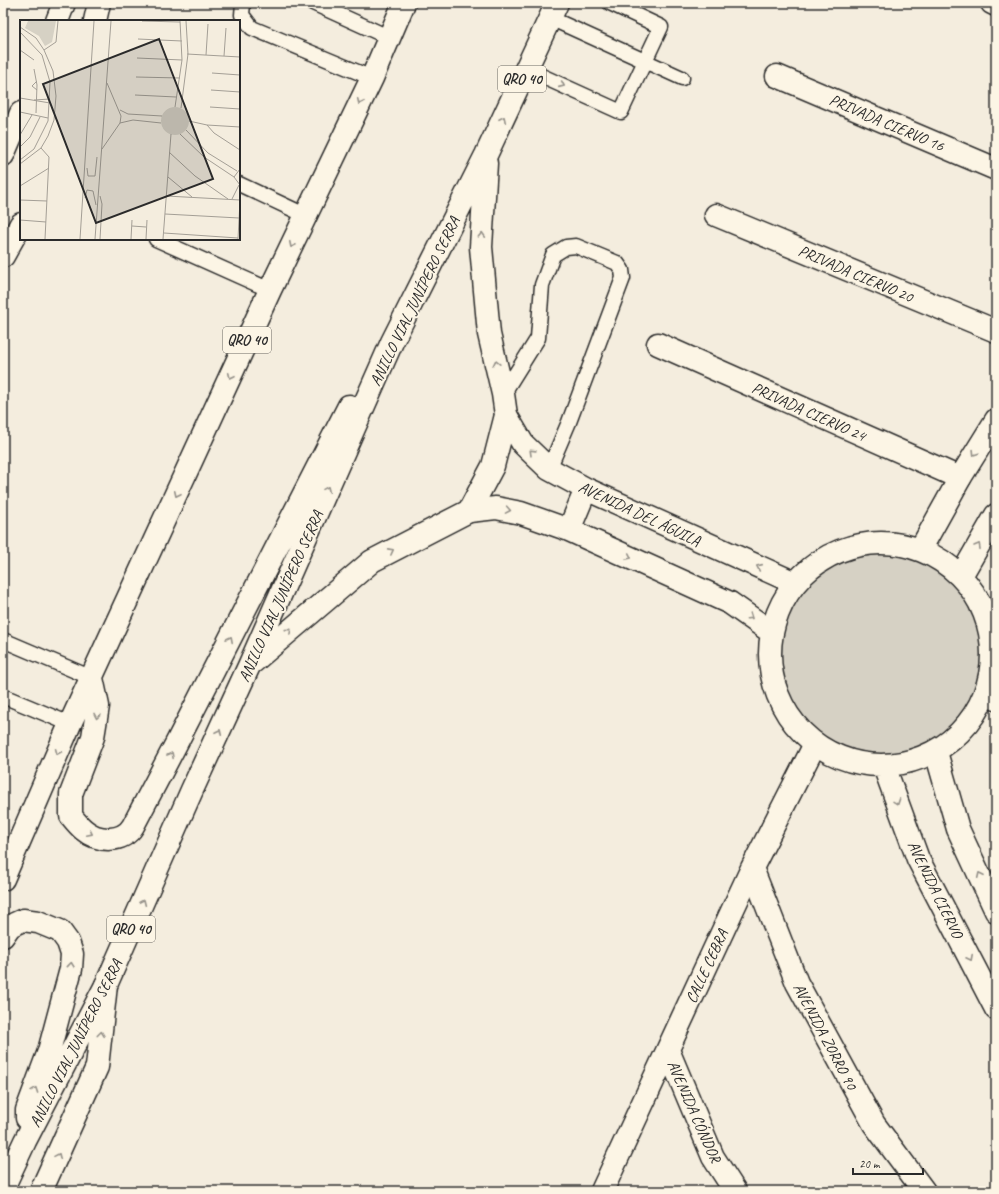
<svg xmlns="http://www.w3.org/2000/svg" width="999" height="1194" viewBox="0 0 999 1194" font-family="Caveat,sans-serif">
  <rect width="100%" height="100%" fill="#f4edde"/>
  <filter id="ink" filterUnits="userSpaceOnUse"><feTurbulence type="fractalNoise" baseFrequency=".025" numOctaves="2"/><feDisplacementMap in="SourceGraphic" scale="8" xChannelSelector="R" yChannelSelector="G"/><feConvolveMatrix kernelMatrix="1 2 1 2 8 2 1 2 1" color-interpolation-filters="sRGB"/></filter>
  <g filter="url(#ink)">
    <path fill="#d6d1c4" stroke="#807e78" d="M774 653a108 108 0 1 1 216 0a108 108 0 1 1-216 0Z"/>
    <g fill="none" stroke-linecap="round" stroke-linejoin="round">
      <g stroke="#2b2b2b" stroke-width="17">
        <path id="lane" d="M243,3L242,15L252,28L372,78
          M313,3L388,37
          M550,18L682,78
          M526,69L621,112L661,27L610,3
          M239,184L307,216
          M156,239L270,290
          M503,394L538,338L542,285L553,255L566,247L576,246L617,263L622,270L623,278L569,422L549,469
          M3,640L92,678
          M3,696L70,724"/>
      </g>
      <g stroke="#2b2b2b" stroke-width="25">
        <path id="street" d="M992,3L996,5
          M57,21L64,3
          M95,21L99,3
          M777,76L996,169
          M3,155L21,113
          M716,215L996,331
          M3,256L21,224
          M658,344L960,478
          M986,694L996,699
          M752,868L797,983L874,1124L924,1191
          M668,1050L713,1157L735,1191
          M41,1191L97,1067L106,985
          M602,1191L752,868L815,744"/>
      </g>
      <g stroke="#2b2b2b" stroke-width="25">
        <path id="secondary" d="M506,415L523,444L549,469L586,489L795,583
          M469,511L496,508L521,513L569,530L730,603L771,632
          M569,530L586,489
          M770 654a111 111 0 1 1 222 0a111 111 0 1 1-222 0Z
          M920,550L960,478L996,420
          M961,576L996,515
          M936,752L958,829L996,911
          M884,766L918,859L996,1009"/>
      </g>
      <g stroke="#2b2b2b" stroke-width="25">
        <path id="highway" d="M253,662L372,561L469,511L493,466L506,415L503,394L489,334L481,247L486,163
          M92,678L98,706L93,737L71,794V816C75,821 79,826 84,830C98,842 123,843 133,826L176,744L349,406
          M3,879L70,724L270,290L372,78L404,3
          M3,936L10,926L23,920L38,922L60,931L68,942L72,954L71,969L49,1051L27,1110V1118
          M3,1188L25,1141L106,985L192,790L249,666L392,342L486,155L557,3"/>
      </g>
      <use href="#lane" stroke="#fcf5e5" stroke-width="14"/>
      <use href="#street" stroke="#fcf5e5" stroke-width="22"/>
      <use href="#secondary" stroke="#fcf5e5" stroke-width="22"/>
      <use href="#highway" stroke="#fcf5e5" stroke-width="22"/>
    </g>
    <defs><path id="oneway-chevron" d="M-2-3.5L2.5 0L-2 3.5" fill="none" stroke-width="1.6" stroke-linecap="round" stroke-linejoin="round"/></defs>
    <g stroke="#949088">
      <use href="#oneway-chevron" transform="translate(562 85) rotate(24)"/>
      <use href="#oneway-chevron" transform="translate(360 102) rotate(115)"/>
      <use href="#oneway-chevron" transform="translate(503 119) rotate(-65)"/>
      <use href="#oneway-chevron" transform="translate(482 235) rotate(-87)"/>
      <use href="#oneway-chevron" transform="translate(292 245) rotate(116)"/>
      <use href="#oneway-chevron" transform="translate(496 363) rotate(-103)"/>
      <use href="#oneway-chevron" transform="translate(231 376) rotate(115)"/>
      <use href="#oneway-chevron" transform="translate(532 452) rotate(-136)"/>
      <use href="#oneway-chevron" transform="translate(975 453) rotate(122)"/>
      <use href="#oneway-chevron" transform="translate(327 489) rotate(-66)"/>
      <use href="#oneway-chevron" transform="translate(177 494) rotate(115)"/>
      <use href="#oneway-chevron" transform="translate(508 510) rotate(10)"/>
      <use href="#oneway-chevron" transform="translate(978 546) rotate(-60)"/>
      <use href="#oneway-chevron" transform="translate(391 551) rotate(-28)"/>
      <use href="#oneway-chevron" transform="translate(629 557) rotate(25)"/>
      <use href="#oneway-chevron" transform="translate(759 567) rotate(-156)"/>
      <use href="#oneway-chevron" transform="translate(750 617) rotate(34)"/>
      <use href="#oneway-chevron" transform="translate(289 631) rotate(-41)"/>
      <use href="#oneway-chevron" transform="translate(230 639) rotate(-63)"/>
      <use href="#oneway-chevron" transform="translate(97 716) rotate(101)"/>
      <use href="#oneway-chevron" transform="translate(219 732) rotate(-65)"/>
      <use href="#oneway-chevron" transform="translate(58 752) rotate(113)"/>
      <use href="#oneway-chevron" transform="translate(171 755) rotate(-62)"/>
      <use href="#oneway-chevron" transform="translate(897 802) rotate(70)"/>
      <use href="#oneway-chevron" transform="translate(90 833) rotate(27)"/>
      <use href="#oneway-chevron" transform="translate(980 875) rotate(-115)"/>
      <use href="#oneway-chevron" transform="translate(143 902) rotate(-66)"/>
      <use href="#oneway-chevron" transform="translate(970 958) rotate(63)"/>
      <use href="#oneway-chevron" transform="translate(71 965) rotate(-84)"/>
      <use href="#oneway-chevron" transform="translate(101 1034) rotate(-83)"/>
      <use href="#oneway-chevron" transform="translate(35 1090) rotate(-70)"/>
      <use href="#oneway-chevron" transform="translate(58 1156) rotate(-66)"/>
    </g>
  </g>
  <g text-anchor="middle" stroke-width="4" stroke-linejoin="round" paint-order="stroke">
    <g fill="#fcf5e5" stroke="#6a6863" stroke-width="1">
      <rect x="498" y="66" width="48" height="26" rx="3"/>
      <rect x="223" y="327" width="48" height="26" rx="3"/>
      <rect x="107" y="916" width="48" height="26" rx="3"/>
    </g>
    <g font-size="15" font-weight="bold" fill="#2b2b2b">
      <text x="522" y="84">QRO 40</text>
      <text x="247" y="345">QRO 40</text>
      <text x="131" y="934">QRO 40</text>
    </g>
    <g font-size="16" fill="#2b2b2b" stroke="#fcf5e5">
      <text transform="translate(887 122) rotate(23)" y="6">PRIVADA CIERVO 16</text>
      <text transform="translate(856 273) rotate(23)" y="6">PRIVADA CIERVO 20</text>
      <text transform="translate(414 301) rotate(-64)" y="6">ANILLO VIAL JUNÍPERO SERRA</text>
      <text transform="translate(809 411) rotate(24)" y="6">PRIVADA CIERVO 24</text>
      <text transform="translate(640 513) rotate(25)" y="6">AVENIDA DEL ÁGUILA</text>
      <text transform="translate(280 596) rotate(-66)" y="6">ANILLO VIAL JUNÍPERO SERRA</text>
      <text transform="translate(936 889) rotate(64)" y="6">AVENIDA CIERVO</text>
      <text transform="translate(706 966) rotate(-65)" y="6">CALLE CEBRA</text>
      <text transform="translate(826 1036) rotate(62)" y="6">AVENIDA ZORRO 90</text>
      <text transform="translate(75 1043) rotate(-63)" y="6">ANILLO VIAL JUNÍPERO SERRA</text>
      <text transform="translate(695 1111) rotate(66)" y="6">AVENIDA CÓNDOR</text>
    </g>
  </g>
  <g transform="translate(20 20)">
    <rect width="220" height="220" fill="#f4edde"/>
    <path d="M8,1H36L32,22L25,26L19,16L5,8ZM141 101a14 14 0 1 1 28 0a14 14 0 1 1-28 0Z" fill="#d6d1c4"/>
    <path fill="none" stroke="#a49f96" stroke-width="1" d="M122,1L160,2M0,7L16,18L24,30L33,51L36,76L34,100L28,116L21,128L0,144M0,12L22,35L30,62L28,101L14,129L0,140M118,19L162,21M0,30L14,40M24,30L36,22L38,1M167,34L220,37M186,35L188,4M204,36L206,8M117,38L162,40M14,49L17,65L16,93M192,53L220,55M116,57L160,58M17,61L12,66L17,70M191,70L220,72M115,75L156,77M0,78L30,83M14,80L30,79M155,87L162,40L160,1M190,87L220,89M161,88L168,34L166,1M100,90L108,94L142,96M0,92L28,98M169,101L187,105L220,107M100,103L113,100L141,103M187,105L194,113L220,130M166,110L188,133L217,151M160,114L184,137L214,157M0,115L12,95M0,127L10,117L20,97M21,128L29,137L25,219M82,129L100,103L101,96L87,63M149,132L175,156L208,179M67,148L68,156H75L77,137M220,149L214,157L220,165M148,157L172,177M0,166L29,148M146,176L220,180M65,178L67,170L73,171L76,185M212,179L219,165M0,180L27,181M145,194L219,198M0,200L26,202M112,206L126,207M144,213L218,218M60,219L74,1M75,219L91,1M80,219L82,184L80,176M111,219L112,200M126,219L127,200M143,219L151,114M218,219L220,180"/>
    <path fill="#2b2b2b" fill-opacity="0.15" stroke="#2b2b2b" stroke-width="2" d="M139,19L193,159L76,203L23,64Z"/>
    <rect width="220" height="220" fill="none" stroke="#2b2b2b" stroke-width="2"/>
  </g>
  <rect width="999" height="1194" fill="none" stroke="#fcf5e5" stroke-width="16"/>
  <rect x="8" y="8" width="983" height="1178" fill="none" stroke="#2b2b2b" stroke-width="1.5" filter="url(#ink)"/>
  <path d="M853 1168v6h70v-6" fill="none" stroke="#2b2b2b" stroke-width="2"/>
  <text x="859" y="1168" font-size="12" fill="#2b2b2b" stroke="#fcf5e5" stroke-width="3" paint-order="stroke">20 m</text>
</svg>
